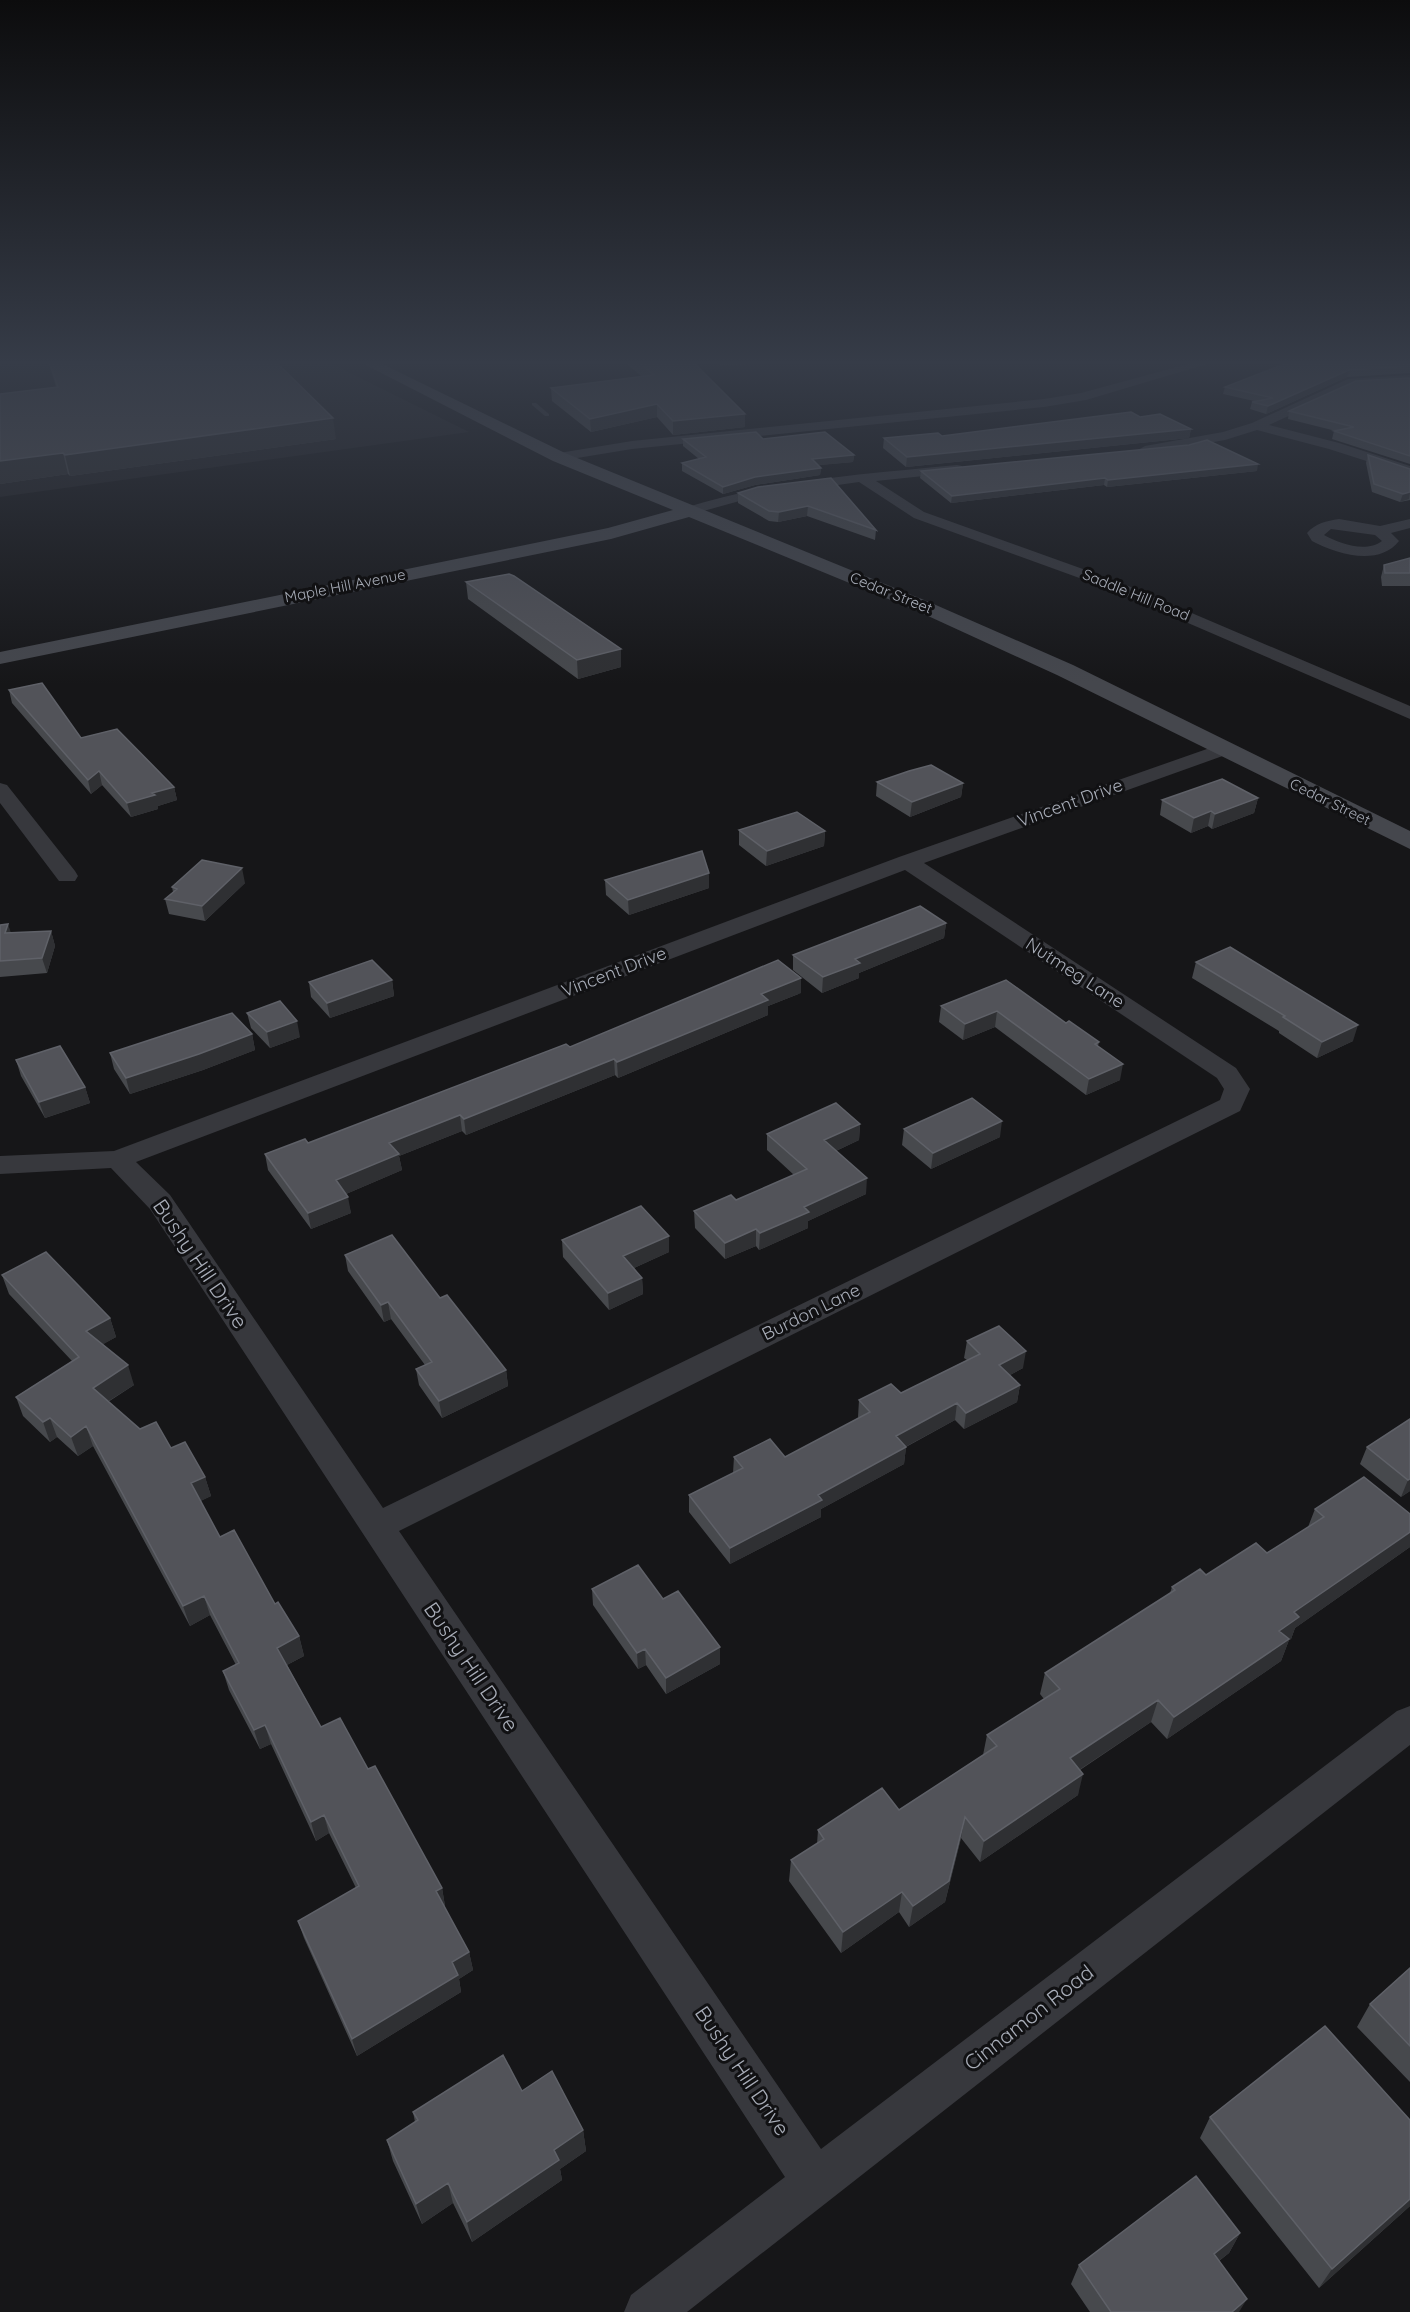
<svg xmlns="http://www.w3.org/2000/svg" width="1410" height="2312" viewBox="0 0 1410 2312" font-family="Quicksand,sans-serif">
  <rect width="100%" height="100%" fill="#161618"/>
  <path fill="#222225" d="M0,361H326L469,432L0,497Z"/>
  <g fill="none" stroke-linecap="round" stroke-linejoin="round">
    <path fill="#37383d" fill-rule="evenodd" d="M532,403H536L549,414V416H545L532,405Z"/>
    <path fill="#37383d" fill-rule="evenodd" d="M1199,361H1217L1086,400L1044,407L632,449L559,461L552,457L559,453L632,441L1044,399L1081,393Z
      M1410,375V383L1354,386L1269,425L1339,443L1410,466V475L1329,449L1257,430L1225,440L1145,454L1138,450L1145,446L1223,432L1252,423L1348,379Z
      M957,465L962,466V472L876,481L924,512L1119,582L1410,706V719L1107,588L914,518L859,482L754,497L689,515L682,511L684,508C773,480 864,474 957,465Z
      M1339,519L1380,526L1410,519V528L1391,533L1399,541C1379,567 1336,554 1312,541L1307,533C1316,523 1326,521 1339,519ZM1331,529L1375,535L1382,541C1366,553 1340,544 1324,535Z
      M1224,743L1234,749L1231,753L924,863L1236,1068L1250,1089L1240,1111L399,1531L821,2149L1397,1711L1410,1706V1745L687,2312H624L631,2295L785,2177L150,1209L111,1168L0,1174V1156L114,1151L899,857ZM905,870L1217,1078L1224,1089L1220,1100L383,1508L170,1195L136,1162Z
      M0,783L7,785L75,871L78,876L75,881H59L0,803Z"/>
    <path fill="#45474d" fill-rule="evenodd" d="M358,361H376L565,453L929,602L1073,665L1410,831V849L1057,675L915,610L689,517L611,539L0,664V652L608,528L673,510L553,461Z"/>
  </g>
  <path fill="#47494d" d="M48,361H275L336,439L70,476L68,474L0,484V394L56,387Z
    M626,361H692L745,414V427L673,435L657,417L591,432L552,401L551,388L641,376L626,363Z
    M713,361H785V363L720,365Z
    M1410,361V373L1347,377L1266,414L1250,409L1252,402L1254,401L1223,394L1225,387Z
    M1410,378V464L1332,439L1334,431H1336L1288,419L1289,411Z
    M1140,417L1191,429L1189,438L906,467L883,448L884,438L942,436Z
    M683,439H763L854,455L853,462L818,465L821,468L820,475L755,485L723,494L682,471V463L699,459L683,446Z
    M1368,455L1410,469V500L1400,502L1372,492L1366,463Z
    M921,471H1257L1107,487L1104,485L951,503L920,478Z
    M758,487L876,530L875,540L807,516L778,522L769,521L738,503V493Z
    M1410,558V586H1382L1381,577L1384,565Z
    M466,582L621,649V667L578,679L468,599Z
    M9,690L81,738L174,787L177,800L158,806V809L131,817L102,785L91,794L12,703Z
    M877,782L963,783L961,797L910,817L876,796Z
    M1258,798L1254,813L1212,829L1208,826L1191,833L1160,815L1162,800Z
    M739,830L825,831L824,846L766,866L739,845Z
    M605,880L709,888L629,915L606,895Z
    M245,883L205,921L169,914L165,899L173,892L172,887Z
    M946,923L944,938L859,973V978L822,993L793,970V955Z
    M0,925L11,933L51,931L55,946L47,973L0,977Z
    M1196,962L1353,1041L1317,1058L1279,1033V1031L1192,978Z
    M392,980L394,996L330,1018L311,997L309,982Z
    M1006,980L1066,1023L1099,1042L1098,1046L1120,1080L1086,1095L995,1027L963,1040L939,1022L941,1006Z
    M801,993L768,1006V1015L618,1078L615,1075L466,1135L462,1131L399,1156L402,1170L346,1194L351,1213L311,1229L268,1170L265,1154L308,1143L570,1047Z
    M247,1013L300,1037L270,1048L251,1028Z
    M252,1034L255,1050L203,1070L130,1094L114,1069L110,1053Z
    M16,1060L85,1087L90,1103L45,1118L21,1076Z
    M860,1124L859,1140L836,1151L866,1194L808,1221V1228L759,1250L756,1246L725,1259L695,1228L694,1211L736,1200L794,1175L767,1150V1134Z
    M904,1129L1000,1137L931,1169L902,1145Z
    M562,1240L669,1252L634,1268L642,1278L643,1294L609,1310L563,1257Z
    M345,1255L440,1298L506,1370L508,1386L442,1418L419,1385L416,1369L425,1365L391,1319L384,1322L348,1271Z
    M2,1275L110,1318L116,1337L103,1344L134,1385L108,1402L140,1429L171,1448L205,1477L211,1496L200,1501L220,1537L275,1604L299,1636L304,1656L287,1665L321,1727L368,1769L442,1888L445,1906L444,1907L469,1952L473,1970L459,1979L461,1992L357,2056L304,1938L298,1921L356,1888L329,1833L316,1841L271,1744L260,1749L229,1690L223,1671L236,1665L210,1615L190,1626L93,1446L78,1456L57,1437L50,1442L23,1416L16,1397L72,1361L9,1294Z
    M967,1341L1023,1368L1010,1375L1020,1385L1017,1402L964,1429L955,1420L906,1447L904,1464L821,1509V1517L730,1564L689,1512V1495L733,1473L734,1457H785L859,1418L858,1417L859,1400L901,1393L967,1360L964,1358Z
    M1410,1419V1491L1401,1497L1360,1464L1367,1447Z
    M1315,1509L1410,1514V1547L1295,1628L1291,1639L1289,1640L1281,1661L1167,1739L1151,1722L1080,1770L1078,1795L980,1862L961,1838L945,1902L909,1927L899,1912L841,1953L789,1881L791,1860L817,1844L818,1830L899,1810L983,1755L987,1735L1044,1699L1040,1694L1045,1673L1170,1593L1172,1587L1267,1553L1308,1527Z
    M592,1589L663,1599L720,1647V1664L666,1694L646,1665L638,1669L593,1605Z
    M1410,1968V2082L1357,2027L1370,2004Z
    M522,2091L583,2130L586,2151L560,2169L562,2180L472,2242L453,2203L422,2224L393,2161L387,2140L415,2122L413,2112Z
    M1210,2117L1410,2120V2206L1319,2288L1200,2138Z
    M1240,2233L1229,2253L1219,2261L1239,2312H1090L1071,2284L1079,2265Z"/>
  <path fill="#2f3033" d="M1349,370L1347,377L1266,414L1268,406Z
    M657,404V417L591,432L590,419Z
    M745,414V427L673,435V421Z
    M333,418L336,439L70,476L65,455Z
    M1191,429L1189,438L906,467L907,457Z
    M63,453L68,474L0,484V461Z
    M854,455L853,462L812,466V459Z
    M1258,464L1257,471L1107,487L1108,480Z
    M821,468L820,475L755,485L723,494V487L755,477Z
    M1105,478L1104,485L951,503L952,496Z
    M1410,492L1409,499L1400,502L1403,494Z
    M808,506L807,516L778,522L779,512Z
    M621,649V667L578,679L577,660Z
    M99,771L102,785L91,794L88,780Z
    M963,783L961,797L910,817L912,802Z
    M174,787L177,800L158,806V809L131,817L127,803L152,793Z
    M1258,798L1254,813L1212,829L1215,814Z
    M1211,811L1208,826L1191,833L1194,818Z
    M825,831L824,846L766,866L767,851Z
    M242,868L245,883L205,921L202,906Z
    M709,873V888L629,915L628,900Z
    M946,923L944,938L859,973V978L822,993L823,977L855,959Z
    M8,924L13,939L5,933Z
    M51,931L55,946L47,973L42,958Z
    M801,978V993L768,1006V1015L618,1078L617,1062L761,994Z
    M392,980L394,996L330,1018L327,1003Z
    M997,1011L995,1027L963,1040L965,1024Z
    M297,1021L300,1037L270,1048L267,1032Z
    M1358,1025L1353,1041L1317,1058L1322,1042Z
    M252,1034L255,1050L203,1070L130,1094L126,1078Z
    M614,1059L615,1075L466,1135L464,1119Z
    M1123,1064L1120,1080L1086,1095L1089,1079Z
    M85,1087L90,1103L45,1118L39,1102Z
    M460,1115L462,1131L399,1156L402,1170L339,1197L336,1180L389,1143Z
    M1002,1121L1000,1137L931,1169L933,1153Z
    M860,1124L859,1140L823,1157L824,1140Z
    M867,1178L866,1194L808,1221V1228L759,1250L760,1233L804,1207Z
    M348,1197L351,1213L311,1229L308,1213Z
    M756,1229V1246L725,1259V1243Z
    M669,1236V1252L623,1273V1256Z
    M642,1278L643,1294L609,1310L608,1293Z
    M388,1302L391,1319L384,1322L381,1305Z
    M110,1318L116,1337L93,1350L86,1331Z
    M1026,1351L1023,1368L997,1382L999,1365Z
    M128,1365L134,1385L99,1407L93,1388Z
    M506,1370L508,1386L442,1418L439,1401Z
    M1020,1385L1017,1402L964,1429L966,1413Z
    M957,1403L955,1420L894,1453L896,1436Z
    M50,1418L57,1437L50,1442L43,1422Z
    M86,1426L93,1446L78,1456L71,1437Z
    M906,1447L904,1464L821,1509V1517L730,1564V1548L818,1495Z
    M205,1477L211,1496L197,1503L191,1483Z
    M1410,1479V1491L1401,1497L1408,1480Z
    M1410,1532V1547L1295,1628L1291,1639L1289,1640L1281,1661L1167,1739L1174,1717L1294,1612Z
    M204,1596L210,1615L190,1626L183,1606Z
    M299,1636L304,1656L283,1667L277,1648Z
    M720,1647V1664L666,1694V1678Z
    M645,1649L646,1665L638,1669L637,1653Z
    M1158,1700L1151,1722L1064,1780L1070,1758Z
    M265,1725L271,1744L260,1749L254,1730Z
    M1083,1774L1078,1795L980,1862L984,1841Z
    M324,1815L329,1833L316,1841L311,1822Z
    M965,1817L961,1838L945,1902L909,1927L913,1906Z
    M442,1888L445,1906L440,1909L436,1891Z
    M902,1892L899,1912L841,1953L843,1932Z
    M469,1952L473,1970L459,1979L461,1992L357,2056L352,2039L452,1962Z
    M583,2130L586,2151L560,2169L562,2180L472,2242L467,2222L554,2150Z
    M448,2183L453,2203L422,2224L416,2204Z
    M1410,2199V2206L1319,2288L1332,2269Z
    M1240,2233L1229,2253L1203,2273L1214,2254Z
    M1247,2299L1239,2312H1232Z"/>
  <path fill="#525359" stroke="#5f6168" stroke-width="1.5" d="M49,361H275L333,418L65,455L63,453L0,461V394L58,387Z
    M637,361H692L745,414L673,421L657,404L590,419L551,388L654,375Z
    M1292,361H1410V366L1349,370L1268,406L1252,402L1273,398L1225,387Z
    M1410,378V456L1334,431L1354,427L1289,411L1356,381Z
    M1131,412L1140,417L1160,414L1191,429L907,457L884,438L938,433L942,436Z
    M756,432L763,439L825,432L854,455L812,459L821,468L755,477L723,487L682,463L706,457L683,439Z
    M1207,440L1258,464L1108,480L1105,478L952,496L921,471L1189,445Z
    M1368,455L1410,469V492L1403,494L1374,484Z
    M831,478L876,530L808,506L779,512L769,511L738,493L758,487Z
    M1410,558V573H1385L1384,565Z
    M509,574L514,576L621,649L577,660L466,582Z
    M42,683L81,738L117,729L174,787L152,793L155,795L127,803L99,771L88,780L9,690Z
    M931,765L963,783L912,802L877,782L909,771Z
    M1222,779L1258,798L1215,814L1211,811L1194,818L1162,800Z
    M797,812L825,831L767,851L739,830Z
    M702,851L709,873L628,900L605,880Z
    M202,860L242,868L202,906L165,899L177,889L172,887Z
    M920,906L946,923L855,959L860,963L823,977L793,955Z
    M8,924L5,933L51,931L42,958L0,961V925Z
    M1230,947L1358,1025L1322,1042L1283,1017L1285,1016L1196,962Z
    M372,960L392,980L327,1003L309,982Z
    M778,960L801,978L761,994L768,1000L617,1062L614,1059L464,1119L460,1115L389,1143L399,1154L336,1180L348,1197L308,1213L265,1154L305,1139L308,1143L566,1044L570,1047Z
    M1006,980L1066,1023L1069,1021L1099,1042L1095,1044L1123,1064L1089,1079L997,1011L965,1024L941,1006Z
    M280,1001L297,1021L267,1032L247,1013Z
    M232,1013L252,1034L199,1054L126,1078L110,1053Z
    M60,1046L85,1087L39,1102L16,1060Z
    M972,1098L1002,1121L933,1153L904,1129Z
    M836,1103L860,1124L824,1140L867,1178L804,1207L809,1212L760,1233L756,1229L725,1243L694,1211L731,1195L736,1200L807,1169L767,1134Z
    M641,1206L669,1236L623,1256L642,1278L608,1293L562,1240Z
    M392,1235L440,1298L447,1295L506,1370L439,1401L416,1369L432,1362L388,1302L381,1305L345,1255Z
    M46,1252L110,1318L86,1331L128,1365L93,1388L140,1429L156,1422L171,1448L185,1442L205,1477L191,1483L220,1537L234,1530L275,1604L278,1602L299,1636L277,1648L321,1727L340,1718L368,1769L375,1766L442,1888L436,1891L469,1952L452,1962L458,1975L352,2039L298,1921L359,1886L324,1815L311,1822L265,1725L254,1730L223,1671L239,1663L204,1596L183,1606L86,1426L71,1437L50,1418L43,1422L16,1397L79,1357L2,1275Z
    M999,1326L1026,1351L999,1365L1020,1385L966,1413L957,1403L896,1436L906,1447L818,1495L822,1500L730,1548L689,1495L743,1468L734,1457L770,1439L785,1457L870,1412L859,1400L891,1384L901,1393L980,1354L967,1341Z
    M1410,1419V1479L1408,1480L1367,1447Z
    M1364,1477L1410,1514V1532L1294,1612L1299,1617L1279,1631L1289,1639L1174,1717L1158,1700L1070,1758L1083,1774L984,1841L965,1817L949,1881L913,1906L902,1892L843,1932L791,1860L824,1839L818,1830L882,1788L899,1810L997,1746L987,1735L1060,1689L1045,1673L1175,1590L1172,1587L1200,1569L1206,1575L1256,1543L1267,1553L1324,1517L1315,1509Z
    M638,1565L663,1599L678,1591L720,1647L666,1678L645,1649L637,1653L592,1589Z
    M1410,1968V2046L1370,2004Z
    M1325,2026L1410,2120V2199L1332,2269L1210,2117Z
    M503,2055L522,2091L552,2071L583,2130L554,2150L559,2160L467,2222L448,2183L416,2204L387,2140L418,2120L413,2112Z
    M1196,2176L1240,2233L1214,2254L1247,2299L1232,2312H1111L1079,2265Z"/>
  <linearGradient id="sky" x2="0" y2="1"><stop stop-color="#0c0c0d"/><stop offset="0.53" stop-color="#363c48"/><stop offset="1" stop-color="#363c48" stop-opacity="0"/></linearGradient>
  <rect width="1410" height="684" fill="url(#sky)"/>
  <g text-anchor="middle" stroke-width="6" stroke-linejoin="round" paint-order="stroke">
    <g font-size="15" fill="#a8adb8" stroke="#111113">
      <text transform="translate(345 586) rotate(-11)" y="5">Maple Hill Avenue</text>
      <text transform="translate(891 593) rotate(22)" y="5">Cedar Street</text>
      <text transform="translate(1136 595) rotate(22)" y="5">Saddle Hill Road</text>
      <text transform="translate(1330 802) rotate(26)" y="5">Cedar Street</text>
    </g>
    <g font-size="18" fill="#a8adb8" stroke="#111113">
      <text transform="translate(1070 803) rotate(-20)" y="6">Vincent Drive</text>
      <text transform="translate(614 972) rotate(-21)" y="6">Vincent Drive</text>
      <text transform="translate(1075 973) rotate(33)" y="6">Nutmeg Lane</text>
      <text transform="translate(811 1312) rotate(-26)" y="6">Burdon Lane</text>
    </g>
    <g font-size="21" fill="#a8adb8" stroke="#111113">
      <text transform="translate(200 1264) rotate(56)" y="7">Bushy Hill Drive</text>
      <text transform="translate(471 1667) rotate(56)" y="7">Bushy Hill Drive</text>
      <text transform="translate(1029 2018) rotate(-38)" y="7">Cinnamon Road</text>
      <text transform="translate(742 2071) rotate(56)" y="7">Bushy Hill Drive</text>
    </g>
  </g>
</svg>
